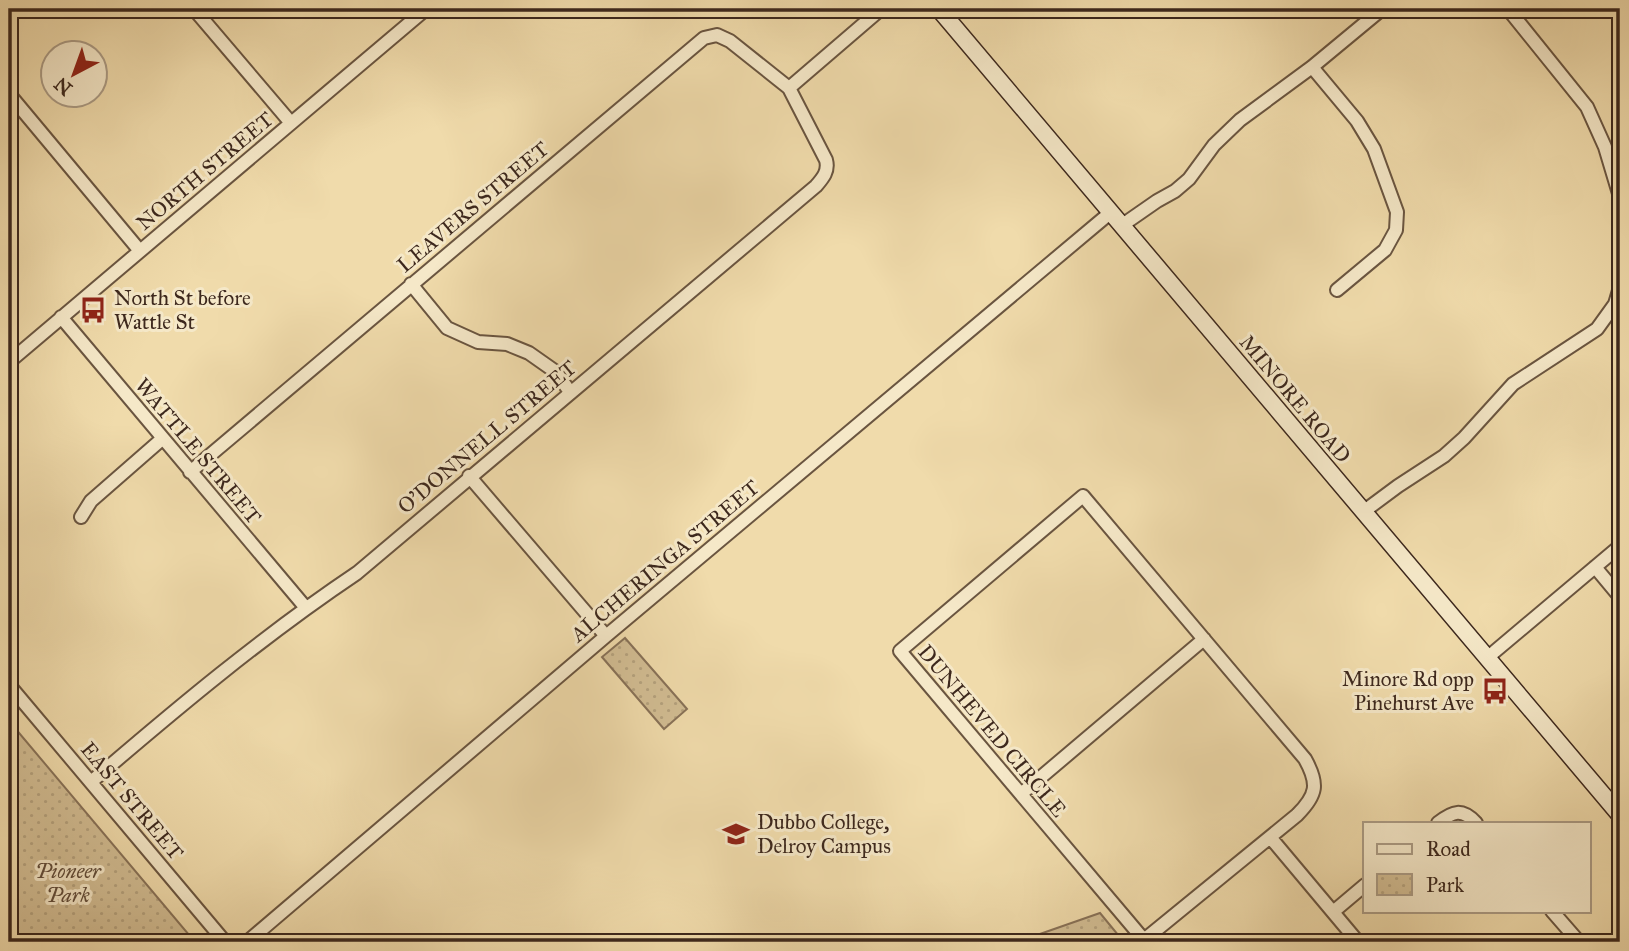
<svg xmlns="http://www.w3.org/2000/svg" width="1629" height="951" viewBox="0 0 1629 951" font-family="'IM FELL Great Primer',serif">
  <defs>
    <pattern id="park-dots" width="8" height="8" patternUnits="userSpaceOnUse" patternTransform="scale(1.75)"><rect width="8" height="8" fill="#d2bd93"/><path d="M2 2h.1M6 6h.1" fill="none" stroke="#b5a27e" stroke-width="1.8" stroke-linecap="round"/></pattern>
  </defs>
  <rect width="100%" height="100%" fill="#f0dbab"/>
  <filter id="stains"><feTurbulence type="fractalNoise" baseFrequency=".00286" numOctaves="4"/><feColorMatrix values="0 0 0 0 .2 0 0 0 0 .09 0 0 0 0 .02 0 0 0 .5 -.17"/></filter>
  <radialGradient id="worn" r=".72"><stop offset=".6" stop-color="#630" stop-opacity="0"/><stop offset="1" stop-color="#630" stop-opacity=".3"/></radialGradient>
  <path fill="url(#park-dots)" stroke="#887258" stroke-width="2" d="M625,638L687,709L664,729L602,657Z
    M9,721L195,942H9Z
    M1100,913L1119,936L1118,942H1017Z"/>
  <g fill="none" stroke-linecap="round" stroke-linejoin="round">
    <g stroke="#6a5540" stroke-width="16">
      <path id="street" d="M194,9L291,123
        M1508,9L1587,107L1605,147L1620,197
        M1312,67L1357,121L1374,149L1397,212L1396,230L1385,250L1337,290
        M789,88L881,9
        M9,94L140,251
        M1121,226L1157,201L1175,191L1189,179L1214,145L1240,120L1312,67L1382,9
        M411,284L447,328L478,342L507,344L529,353L556,372L570,392
        M61,317L306,608
        M9,362L426,9
        M469,476L606,636
        M1083,496L1305,759C1319,784 1317,795 1297,815L1144,940L900,651Z
        M1363,512L1398,486L1444,456L1464,438L1513,384L1597,329L1615,304L1620,287
        M81,517L91,501L162,439
        M1595,567L1620,597
        M1487,658L1620,546
        M9,685L225,942
        M91,782C176,709 263,636 357,573L816,186C823,178 829,171 826,160L789,88L730,41L717,35L704,38L190,472
        M1021,794L1204,639
        M1438,823C1453,811 1462,808 1476,823
        M1270,837L1358,942
        M1552,911L1579,942
        M1333,912L1365,885
        M247,942L606,636L1110,213"/>
    </g>
    <g stroke="#3d281d" stroke-width="19">
      <path id="secondary" d="M939,9L1620,815"/>
    </g>
    <use href="#street" stroke="#f5e8c8" stroke-width="12"/>
    <use href="#secondary" stroke="#f5e8c8" stroke-width="16"/>
  </g>
  <defs>
    <g id="bus-bare" transform="scale(2.1)"><path d="M-5-6H5V4H4V6H2V4H-2V6H-4V4H-5ZM-3.5-4V0h7V-4ZM-3.5 1.2v1.5H-2V1.2ZM2 1.2v1.5H3.5V1.2Z" fill="#8f2418" stroke="#f5e8c8" stroke-width="2.5" paint-order="stroke"/></g>
    <g id="school-bare" transform="scale(2.1)"><path d="M0-5L7-2L0 1L-7-2ZM-4 1L0 2.5L4 1V4Q0 6-4 4Z" fill="#8f2418" stroke="#f5e8c8" stroke-width="2.5" paint-order="stroke"/></g>
  </defs>
  <g fill-rule="evenodd">
    <use href="#bus-bare" x="93" y="310"/>
    <use href="#bus-bare" x="1495" y="691"/>
    <use href="#school-bare" x="736" y="834"/>
  </g>
  <g text-anchor="middle" stroke-width="6" stroke-linejoin="round" paint-order="stroke">
    <g font-size="21" fill="#3d281d" stroke="#f5e8c8">
      <text transform="translate(205 171) rotate(-40)" y="7">NORTH STREET</text>
      <text transform="translate(473 207) rotate(-40)" y="7">LEAVERS STREET</text>
      <text transform="translate(1295 399) rotate(50)" y="7">MINORE ROAD</text>
      <text transform="translate(487 437) rotate(-40)" y="7">O'DONNELL STREET</text>
      <text transform="translate(198 451) rotate(50)" y="7">WATTLE STREET</text>
      <text transform="translate(665 561) rotate(-40)" y="7">ALCHERINGA STREET</text>
      <text transform="translate(992 731) rotate(50)" y="7">DUNHEVED CIRCLE</text>
      <text transform="translate(132 801) rotate(50)" y="7">EAST STREET</text>
    </g>
    <g font-size="21" fill="#3d281d" stroke="#f5e8c8" text-anchor="start">
      <text x="114" y="305">North St before<tspan x="114" dy="24">Wattle St</tspan></text>
      <text x="1474" y="686" text-anchor="end">Minore Rd opp<tspan x="1474" dy="24">Pinehurst Ave</tspan></text>
      <text x="757" y="829">Dubbo College,<tspan x="757" dy="24">Delroy Campus</tspan></text>
    </g>
    <g font-size="21" font-style="italic" fill="#624d3a" stroke="#f5e8c8">
      <text x="68" y="878">Pioneer<tspan x="68" dy="24">Park</tspan></text>
    </g>
  </g>
  <rect width="1629" height="951" fill="none" stroke="#f0dbab" stroke-width="35"/>
  <rect x="10" y="10" width="1608" height="930" fill="none" stroke="#3d281d" stroke-width="3.5"/>
  <rect x="18" y="18" width="1594" height="916" fill="none" stroke="#3d281d" stroke-width="2"/>
  <rect x="1363" y="822" width="228" height="91" fill="#f5e8c8" stroke="#ab9b84" stroke-width="2"/>
  <rect x="1377" y="844" width="35" height="10" fill="#f5e8c8" stroke="#ab9b84" stroke-width="2"/>
  <text x="1426" y="856" font-size="21" fill="#3d281d">Road</text>
  <rect x="1377" y="874" width="35" height="21" fill="url(#park-dots)" stroke="#ab9b84" stroke-width="2"/>
  <text x="1426" y="892" font-size="21" fill="#3d281d">Park</text>
  <g transform="translate(74 74) rotate(221)"><circle r="33" fill="#f5e8c8" stroke="#ab9b84" stroke-width="2"/>
  <path d="M0-5L12 26L0 18L-12 26Z" fill="#8f2418"/>
  <text y="-10" font-size="19" font-weight="bold" text-anchor="middle" fill="#3d281d">N</text>
  </g>
  <rect width="100%" height="100%" filter="url(#stains)"/>
  <rect width="100%" height="100%" fill="url(#worn)"/>
</svg>
